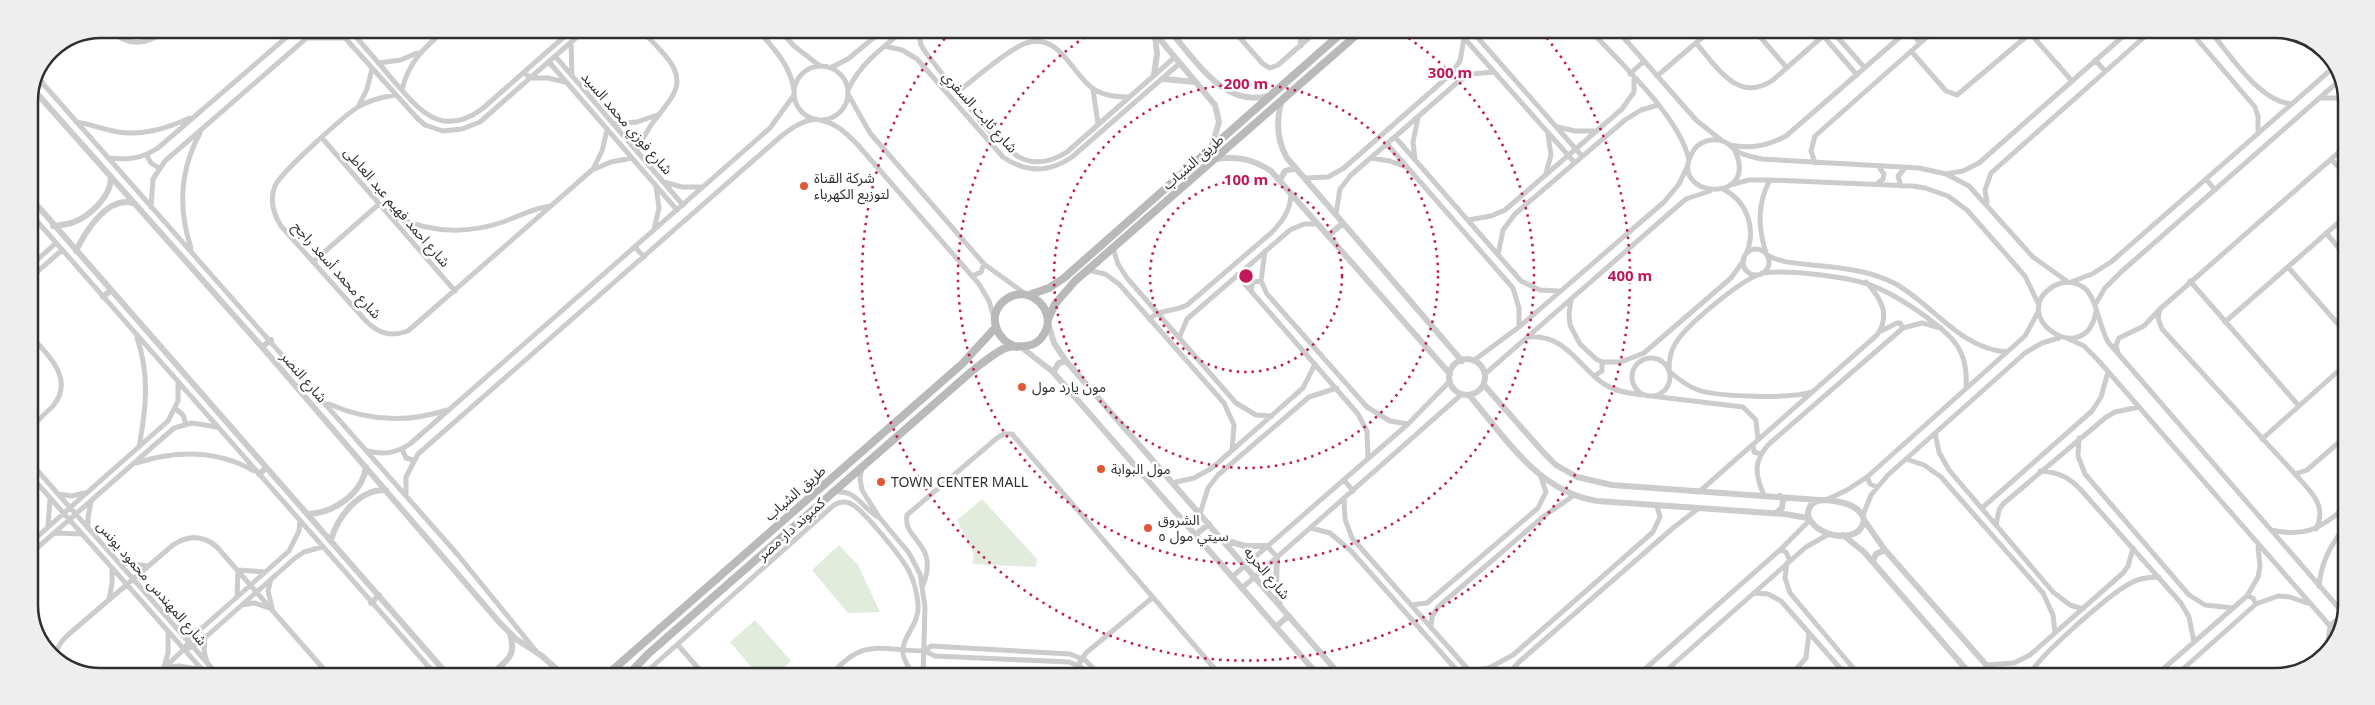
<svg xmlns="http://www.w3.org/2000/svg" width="2375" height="705" viewBox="0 0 2375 705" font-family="'Noto Sans','Noto Sans Arabic',sans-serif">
  <rect width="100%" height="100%" fill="#fff"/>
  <path fill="#e1ecdd" d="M982,499L1037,559L1036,567L972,564L974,554L957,520Z
    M839,545L858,565L880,612L848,613L812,570Z
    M755,620L791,661L778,673V675H758L730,642Z"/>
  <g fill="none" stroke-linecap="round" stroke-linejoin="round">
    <path stroke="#ccc" stroke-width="5" d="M109,29C128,48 148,45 167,29
      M337,29L418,119L425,125L443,131L462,129L480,122L586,29
      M349,29C364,46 378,62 392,79C418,109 441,139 482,109L573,29
      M757,29C773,48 790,64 794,90
      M779,29L794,46L820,66
      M918,30L921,45L926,53C946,78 996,147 1023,159C1038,165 1053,161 1067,152L1175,57
      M1233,30L1263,64L1270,68L1278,65L1318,30
      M1299,30L1301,46
      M1457,30L1575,163
      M1471,30L1582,156
      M1590,30C1621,64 1680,117 1689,160
      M1617,30L1696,120L1721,140
      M1755,31L1787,68
      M1819,31L1857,75
      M1832,31L1865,68
      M1910,31L1920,43
      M2190,31L2255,107L2258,116V133
      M2210,31C2230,54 2259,102 2292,104
      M2030,33L2072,81
      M307,38H345
      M1626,41L1638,30
      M571,42L572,76
      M1696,43C1717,67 1738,104 1773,80L1823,36
      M885,46L902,50L917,59L1003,157C1026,173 1049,173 1072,157L1180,63
      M1911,51L1946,91L1957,95L2033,31
      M555,56L683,205
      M2095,60L2105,71
      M549,62L677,210
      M378,63L401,60L417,53
      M794 93a27 27 0 1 1 54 0a27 27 0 1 1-54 0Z
      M830,68L848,59L883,30
      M524,72L530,78H548L565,82
      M1630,74L1644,61
      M1657,76L1711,30
      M38,78L458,555L536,651
      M1093,89L1098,124
      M402,90C408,62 425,47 446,29
      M848,90C860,64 882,48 904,30
      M957,92C975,79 1007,50 1026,43C1061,32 1072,76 1095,90C1105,96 1117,97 1128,97
      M848,94L870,133L984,264L1027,295
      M395,95C383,97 369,100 358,107C345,115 280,173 275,186C269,200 273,213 281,226L366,321C379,334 391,337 408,331L592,170L611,162L632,158
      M2320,98H2336L2346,102
      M358,107L367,89L372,69
      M819,120C836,123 845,132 857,144L979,284L989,301L994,318
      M76,122C91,124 104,130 118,132C144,136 167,128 190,118
      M613,124L637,122L657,115
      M1558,127L1575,131H1596
      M1395,137L1521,281L1540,290L1559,291
      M322,138L455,291
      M1387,144L1513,288L1519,308V327
      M1730,145C1751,149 1767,146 1786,136L1907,31
      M1735,151C1760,205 1667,198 1692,153C1698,141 1713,137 1725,142C1730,144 1732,149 1737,151C1744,156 1754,157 1762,159L1919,168L1946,174L1969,186L2033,257L2068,282
      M637,152C642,141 646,131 654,121C673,96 690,82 663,53C655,44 648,36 638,29
      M147,156L151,163L159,168
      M108,158C128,160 141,159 158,148L296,29
      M1371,158L1390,161L1406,167
      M1415,159L1413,142L1418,118
      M2331,159L2346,175
      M1815,163L1811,151L1815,136L1934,31
      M593,169L602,151L607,130
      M1546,173L1551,155L1548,135
      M1946,174L1963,171L1979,163L2129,31
      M1304,178L1328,177L1344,168L1451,74L1460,61L1464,38
      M2206,179L2215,190
      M664,182L682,187H702
      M1877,184L1883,179L1884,174L1879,167
      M1730,185L1749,180H1770L1913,186L1925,188L1948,196L1967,210L2025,276L2039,305
      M1901,186L1898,176L1905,168
      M1723,189C1747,201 1757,229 1746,254
      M1987,202L1985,190L1991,173L2151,31
      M151,207L153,179L165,161L317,29
      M29,212L435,674
      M1336,214L1340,189L1351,175L1459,81L1472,74L1494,72
      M391,215C427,232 465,235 503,222C520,216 533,208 551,206
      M1468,220L1491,216L1505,210L1622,109L1634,92V79
      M654,230L659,208L656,187
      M2326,233L2345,255
      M635,247L644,257
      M191,248C178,209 180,170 200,133
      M1113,248L1118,264L1127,278L1236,403L1256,415L1272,416
      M1743 262a13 13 0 1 1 26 0a13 13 0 1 1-26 0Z
      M1265,251L1261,281L1267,294L1367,407L1390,421L1408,424
      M1766,253C1758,227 1757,204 1770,180
      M1498,255L1503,230L1515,214L1625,120L1641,110L1658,105
      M1767,255C1781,263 1797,263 1812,265C1841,268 1868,270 1894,283C1933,304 1960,349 2007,352
      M313,262L379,204
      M29,267L56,243
      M2288,267L2345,332
      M1088,270L1105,274L1119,284L1224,403L1234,425L1232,450
      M1762,273C1779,271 1795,272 1812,274C1863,279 1883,286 1925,316C1953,337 1969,350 1966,388
      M1237,275L1358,414L1367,431L1368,459
      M972,276L981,272L984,264
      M29,279L62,250
      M2190,281L2299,406
      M2071,282L2092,274L2111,262L2334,67
      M1251,290L1253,282L1261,281
      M1571,300L1569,314L1570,325L1580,344L1596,359L1602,362H1621L1644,353L1731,278L1744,260
      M2095,305L2105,288L2121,272L2340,80
      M2096,311C2086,372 2005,315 2054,286C2063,281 2074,281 2083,287C2096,295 2099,326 2108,342L2344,614
      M1149,319C1160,309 1174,312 1187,305L1271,233C1282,222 1291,210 1291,193
      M2225,322L2346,216
      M1881,331L1897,323H1900L1903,328
      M29,334C46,353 76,378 53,406C43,416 34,422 29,436
      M1529,337C1565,334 1578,366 1604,384C1617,392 1630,394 1645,395
      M137,338C150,375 146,409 139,447
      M1179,338L1187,319L1290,230L1304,224H1318
      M2069,339L2084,346L2098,360L2337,634
      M2118,353L2116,345L2119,338L2144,326L2158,311
      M1632 377a19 19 0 1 1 38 0a19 19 0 1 1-38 0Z
      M1473,361L1519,327L1664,202L1679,184L1687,167
      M1669,370C1669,360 1670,352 1675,344C1685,326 1739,282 1758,275
      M1669,371C1678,379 1687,386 1698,390C1719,397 1790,399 1811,392
      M1485,374L1672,211L1686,199L1710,191
      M1594,376L1602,371V362
      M1651,396L1743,407L1756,420L1758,440
      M329,404C367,421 407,423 447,410
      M176,409L183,415L186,424
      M1935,433L1939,452L1949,470L2053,592L2070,605L2083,609
      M2345,437L2307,470L2295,474L2162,329L2158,318L2160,309L2346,146
      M2079,438L2078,456L2085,474L2189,595L2205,605L2233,608
      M2262,439L2345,365
      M1753,445L1754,452L1761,454
      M402,449L406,458L413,460
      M368,451C384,455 396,453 410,444L770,128L794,95
      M1906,459L1924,465L1941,477L2043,593L2053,615L2055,633
      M29,461L217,674
      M137,463C176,450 218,450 254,471
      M862,467L860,479L862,490L879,517L909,553L920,574L925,607L923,675
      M2040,471C2058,472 2069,477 2081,490L2181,603L2189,617L2194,642
      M29,474L206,674
      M2295,474C2310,491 2328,505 2316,529
      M1867,477L1870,484L1877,487
      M1344,480L1353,491
      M1172,483L1194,478L1212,468L1303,388L1315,364
      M1700,491L1877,335C1891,315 1881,298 1866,282
      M835,492C856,489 862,508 878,517
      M58,494L72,496L84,493
      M406,494V477L418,454L779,138C790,129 801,121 816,119
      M1764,495C1755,475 1753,461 1769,444L1903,328L1922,323L1941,328
      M1344,499L1345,519L1352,538L1473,675
      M1826,500L1847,490L1867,477L2025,336L2038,312
      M1982,508L2092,411L2101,397L2108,372
      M2340,512L2344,520
      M1200,514L1208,488L1218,475L1309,397L1337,388
      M1863,515L1871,495L1888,475L2025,353L2042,343L2059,338
      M1996,525L1999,510L2003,504L2105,418L2115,412L2139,407
      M48,526L50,498
      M88,528V517L91,502
      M1311,528L1330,533L1351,551L1461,675
      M2271,530C2303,537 2320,530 2344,508
      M55,533L82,534
      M29,544L168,421L178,401V383
      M1267,546L1277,557
      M1780,550L1786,552L1790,561
      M29,555L174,428L192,423L217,427
      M118,562L148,566
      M1787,563L1785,578L1790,593L1860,676
      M1232,577L1408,424L1450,381
      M271,579L268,591L272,607
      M923,585C940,543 902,540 907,515L997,438L1004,434H1012L1220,675
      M2319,586C2321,563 2330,546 2344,528
      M1242,588L1462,394
      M1754,593L1768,594L1781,601L1847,676
      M2247,596L2253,598L2256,604
      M237,597L238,570L265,572
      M109,599L112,584V568
      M242,605L254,603L270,608
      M1411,605L1427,603L1538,508L1546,492L1541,477
      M176,627L187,631L200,630
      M1431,627L1432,617L1438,607L1544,516L1573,496
      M168,633V653L164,667L180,666L202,670
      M205,636L204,651L207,662
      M678,645L704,675
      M189,648L199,643L295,558L304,552L322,547
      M2327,648L2330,626L2343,614
      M925,651L935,656L1069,662L1081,667L1089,675
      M53,656L62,641L69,634L173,545C188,535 203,535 217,547L328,674
      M1078,665L1086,653L1152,598
      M1986,665L2014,663L2030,655L2123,573L2128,566L2133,548
      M1797,670L1801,671L1804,676
      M1470,671L1489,668L1513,655L1653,532L1660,517L1657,506
      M158,674L184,649L193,636L289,551L299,531L300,521
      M644,674L834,505C839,502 843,501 849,503C861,506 902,558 909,571C914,581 917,593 918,604C920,625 901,636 903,654C904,661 910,668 912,675
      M831,675C864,636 882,651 925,651L931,646L1070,654L1085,660L1100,675
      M1507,675L1519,662L1673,528L1699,508
      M1637,676L1780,550L1809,521
      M1660,676L1806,547L1829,534
      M1790,676L1806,658L1809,633
      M1809,676L1829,672L1845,676
      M2029,676C2037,657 2109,595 2129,584C2138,578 2148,577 2159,577
      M2155,676L2247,596L2258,577L2260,566L2258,547
      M2175,676L2256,604L2278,596L2290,597L2307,603"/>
    <path stroke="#ccc" stroke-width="6" d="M1152,30L1215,105L1219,122L1212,146
      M1169,30C1196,60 1224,110 1271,95
      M1154,75L1157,54L1155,35
      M1163,79L1196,82
      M33,89L262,347L499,622L516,639L542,656L562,674
      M34,90L42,83
      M1282,100C1276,120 1276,139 1287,158L1462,361
      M1215,159C1237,156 1253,159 1271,171L1450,374
      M1280,180L1285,171L1295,168
      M29,196L447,674
      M53,226C60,225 67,225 74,222C90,216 111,196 111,178
      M1329,235L1343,223
      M76,251C85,232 107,196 133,203
      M103,297L111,290
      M1048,323L1054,343L1066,361L1340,675
      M262,347L271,340
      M1021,347L1053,372L1318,675
      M1449 377a18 18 0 1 1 36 0a18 18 0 1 1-36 0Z
      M1053,372L1059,363L1066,361
      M1484,385L1543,452L1556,465L1577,477L1612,485L1819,500
      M1469,395C1505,437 1538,492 1597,501L1785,514L1808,518
      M259,474L266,468
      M1825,500C1840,501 1860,504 1864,520C1860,547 1813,536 1808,515C1808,504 1815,500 1825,500Z
      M1776,513L1782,508L1783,499L1780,496
      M308,514C334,513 362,494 366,467
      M1864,520L1885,550L1996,676
      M1195,535L1209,524
      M1843,535L1864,552L1972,676
      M331,540C338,516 359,489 386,490
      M1224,540L1245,546H1267
      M1277,557L1276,582L1280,606
      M1873,561L1876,554L1885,550
      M371,603L379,595
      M1276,627L1288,616
      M491,674C507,660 517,657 510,634"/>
    <path stroke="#b9b9b9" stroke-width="8" d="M1029,295L1049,288L1064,278L1345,30
      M1048,319L1055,304L1075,281L1362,30
      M608,674L962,364L996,327
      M629,674L648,654L972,371C982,363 992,355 1003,349C1017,343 1032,351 1042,337C1061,313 1029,281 1005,300C986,315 996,341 1017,347"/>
  </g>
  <g fill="none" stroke="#c2185b" stroke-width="2.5" stroke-dasharray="2.5 5">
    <circle cx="1246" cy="276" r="96"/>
    <circle cx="1246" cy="276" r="192"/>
    <path d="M1396 30A288 288 0 1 1 1096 30"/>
    <path d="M1542 32A384 384 0 1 1 950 32"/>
  </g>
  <g fill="#e15837" stroke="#fff" stroke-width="2">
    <circle cx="804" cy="186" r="5"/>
    <circle cx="1022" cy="387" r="5"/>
    <circle cx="1101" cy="469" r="5"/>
    <circle cx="881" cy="482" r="5"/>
    <circle cx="1148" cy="528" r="5"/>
  </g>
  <g text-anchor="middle" stroke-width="5" stroke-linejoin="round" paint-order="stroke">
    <g font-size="14" fill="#2f2f2f" stroke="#fff">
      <text transform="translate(980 112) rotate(48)" y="5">شارع ثابت السفري</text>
      <text transform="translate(627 123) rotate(49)" y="5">شارع فوزي محمد السيد</text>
      <text transform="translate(1193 162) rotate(-41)" y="5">طريق الشباب</text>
      <text transform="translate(397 207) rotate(49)" y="5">شارع احمد فهيم عبد العاطى</text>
      <text transform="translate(337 270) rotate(48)" y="5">شارع محمد أسعد راجح</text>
      <text transform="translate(304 377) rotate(49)" y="5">شارع النصر</text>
      <text transform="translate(795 493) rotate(-41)" y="5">طريق الشباب</text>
      <text transform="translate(791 529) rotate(-42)" y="5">كمبوند دار مصر</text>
      <text transform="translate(1267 573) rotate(50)" y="5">شارع الحريه</text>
      <text transform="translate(152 583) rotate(49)" y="5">شارع المهندس محمود يونس</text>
    </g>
    <g font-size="14" fill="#2f2f2f" stroke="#fff" text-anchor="start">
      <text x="814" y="183">شركة القناة<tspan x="814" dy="16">لتوزيع الكهرباء</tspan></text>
      <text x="1032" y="392">مون يارد مول</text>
      <text x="1111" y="474">مول البوابة</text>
      <text x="891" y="487">TOWN CENTER MALL</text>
      <text x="1158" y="525">الشروق<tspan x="1158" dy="16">سيتي مول ٥</tspan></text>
    </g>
  </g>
  <path d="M0 0H2375V705H0ZM101 38H2275A63 63 0 0 1 2338 101V605A63 63 0 0 1 2275 668H101A63 63 0 0 1 38 605V101A63 63 0 0 1 101 38Z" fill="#eee" fill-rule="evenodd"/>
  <path fill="none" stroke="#2f2f2f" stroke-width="2.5" d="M101 38H2275A63 63 0 0 1 2338 101V605A63 63 0 0 1 2275 668H101A63 63 0 0 1 38 605V101A63 63 0 0 1 101 38Z"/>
  <circle cx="1246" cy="276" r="8" fill="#c2185b" stroke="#fff" stroke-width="2.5"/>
  <g font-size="15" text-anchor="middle" font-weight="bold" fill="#c2185b" stroke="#fff" stroke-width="5" stroke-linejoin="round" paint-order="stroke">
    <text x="1450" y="78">300 m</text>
    <text x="1246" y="89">200 m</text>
    <text x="1246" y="185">100 m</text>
    <text x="1630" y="281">400 m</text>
  </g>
</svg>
